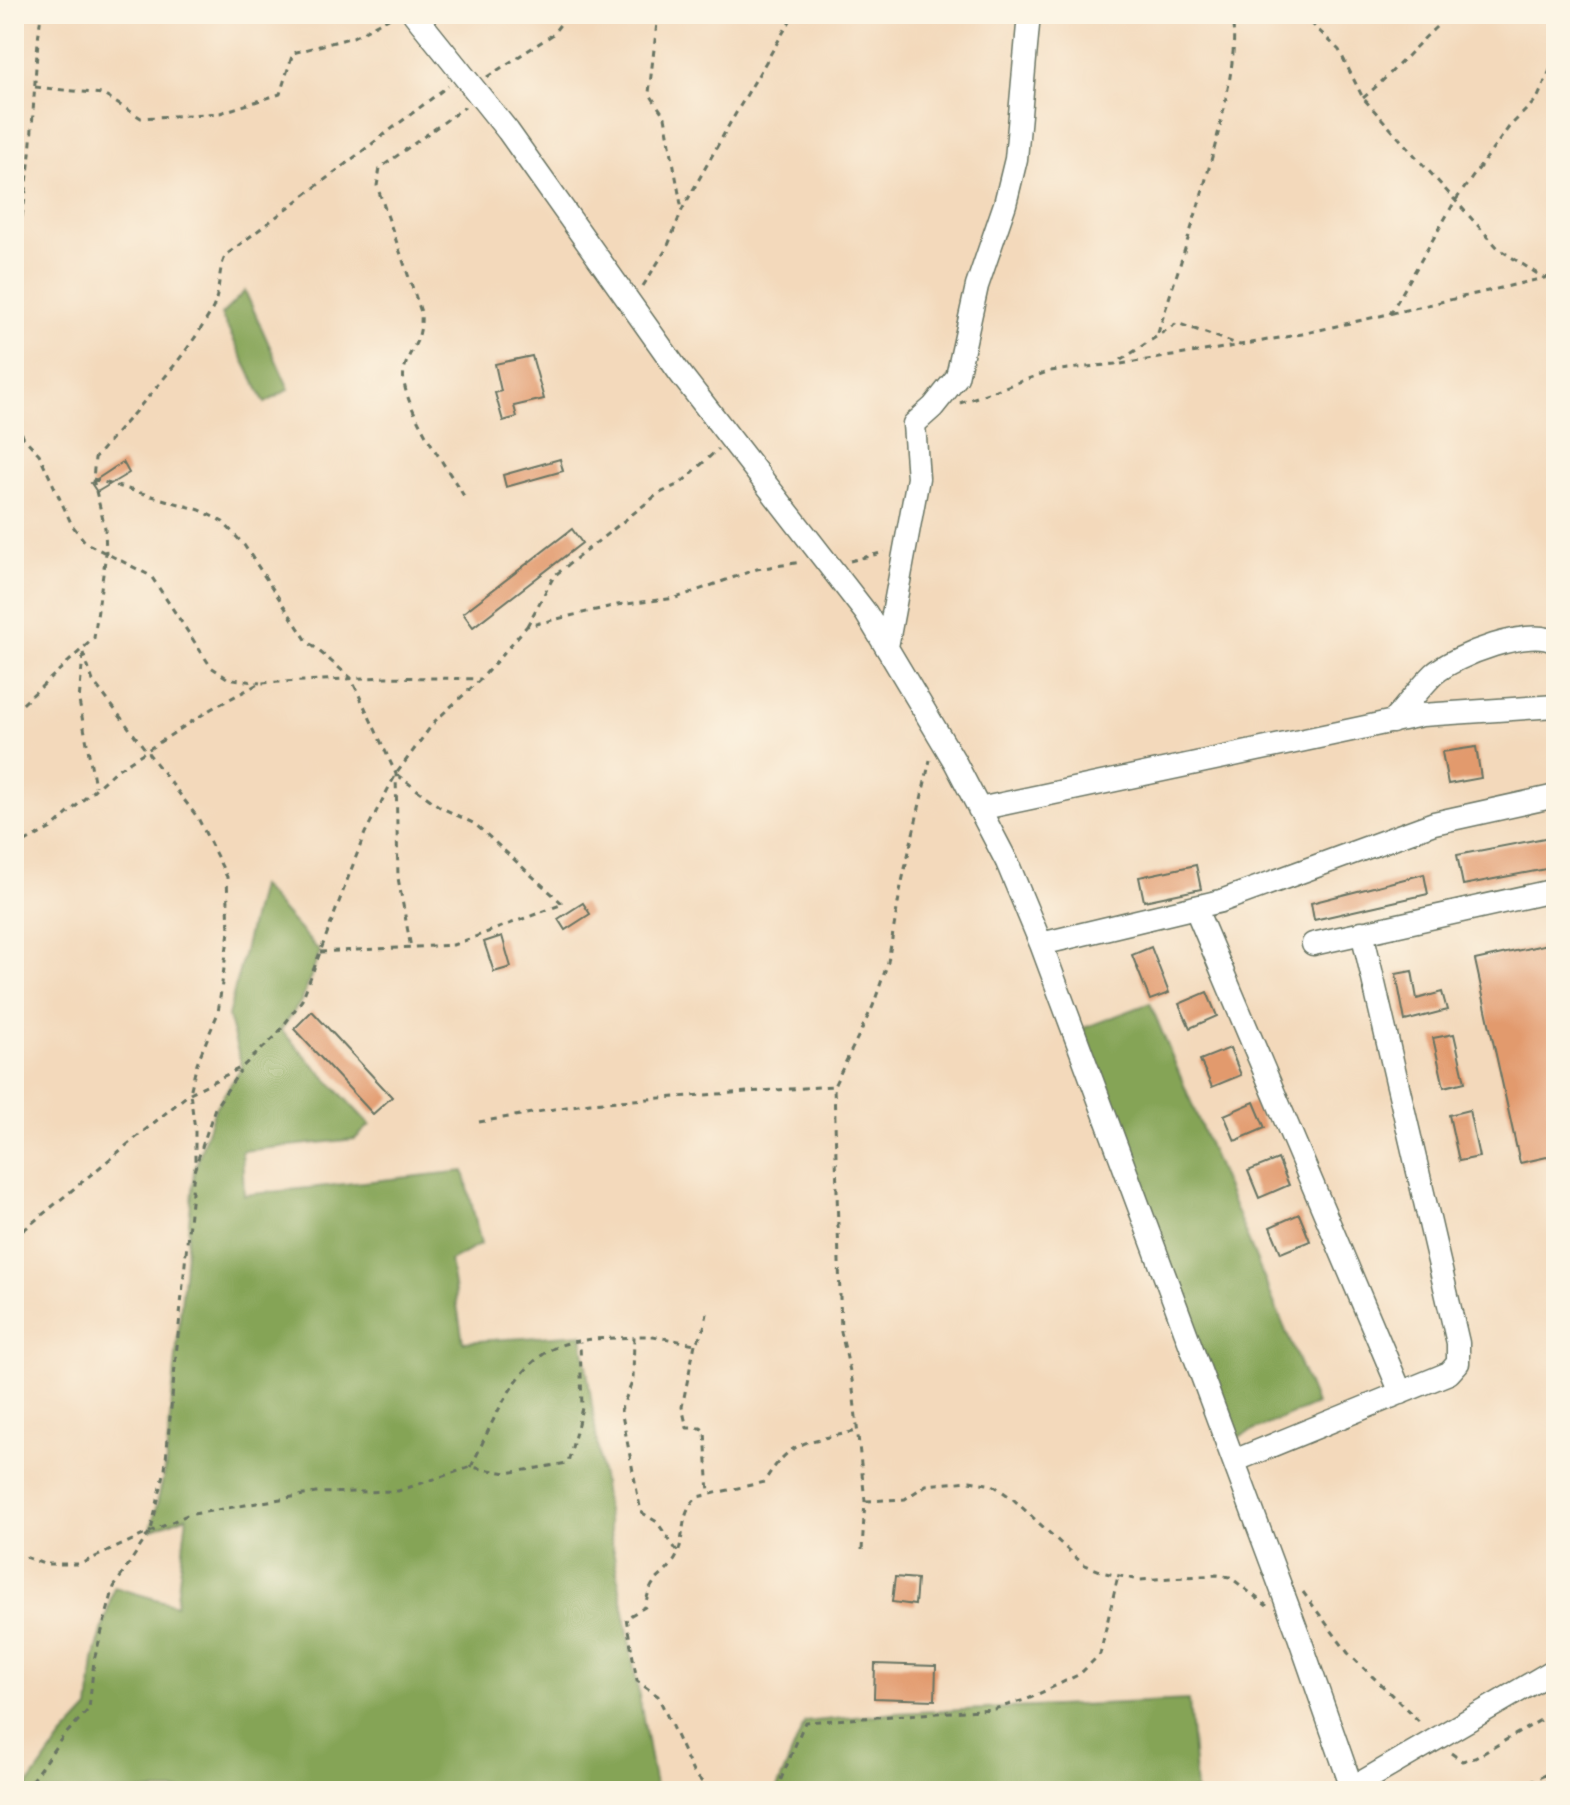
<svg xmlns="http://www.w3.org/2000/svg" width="1570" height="1805" viewBox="0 0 1570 1805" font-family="Mynerve,sans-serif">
  <rect width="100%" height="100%" fill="#fcf5e5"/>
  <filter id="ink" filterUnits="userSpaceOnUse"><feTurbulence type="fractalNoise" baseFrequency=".0125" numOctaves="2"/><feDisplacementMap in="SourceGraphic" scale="16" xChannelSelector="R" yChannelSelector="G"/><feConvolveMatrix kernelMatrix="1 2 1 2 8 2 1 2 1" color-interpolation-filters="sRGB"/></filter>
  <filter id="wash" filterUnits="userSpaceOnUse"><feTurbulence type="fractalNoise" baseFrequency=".006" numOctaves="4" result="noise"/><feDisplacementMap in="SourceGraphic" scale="32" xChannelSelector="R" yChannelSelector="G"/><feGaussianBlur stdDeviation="1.8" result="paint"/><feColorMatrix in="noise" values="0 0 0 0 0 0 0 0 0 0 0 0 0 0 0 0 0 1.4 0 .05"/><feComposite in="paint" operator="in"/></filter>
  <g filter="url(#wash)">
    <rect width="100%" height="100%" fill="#f3d9bb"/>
    <path fill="#85a457" stroke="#527046" stroke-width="2" d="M245,291L289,389L265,403L221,315Z
      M260,886L320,952L302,1000L281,1030L370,1125L355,1139L242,1151L244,1195L464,1171L481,1244L450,1261L463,1342L582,1334L609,1527L656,1791H24L62,1738L89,1709L94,1660L114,1587L176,1605L187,1516L151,1530L165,1470L194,1171L215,1108L242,1067L228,1016Z
      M1150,1003L1316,1404L1227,1442L1073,1032Z
      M1189,1700L1196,1791H776L805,1722L896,1713Z"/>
    <g id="blocks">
      <path fill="#e29a6d" d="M532,356L544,399L514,406L517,417L503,421L495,393L501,391L495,364Z
        M560,459L563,471L506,487L503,475Z
        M123,462L129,473L97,492L91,483Z
        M572,529L582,543L473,627L463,613Z
        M1476,747L1481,778L1448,784L1442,752Z
        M1550,837L1556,867L1463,885L1457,855Z
        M1196,865L1201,889L1144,901L1139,877Z
        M1424,874L1428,894L1314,920L1311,903Z
        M583,903L590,914L565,930L558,919Z
        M502,936L511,967L494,972L484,942Z
        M1548,944L1556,980V1155L1520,1163L1475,960Z
        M1151,947L1169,993L1150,1000L1132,955Z
        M1412,971L1417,999L1442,992L1447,1010L1405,1021L1396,974Z
        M1207,992L1217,1016L1190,1028L1179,1004Z
        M312,1011L392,1097L373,1114L294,1029Z
        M1454,1034L1465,1082L1444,1087L1433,1038Z
        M1230,1048L1241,1075L1212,1087L1200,1060Z
        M1254,1102L1265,1128L1235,1141L1224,1115Z
        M1469,1110L1479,1157L1459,1161L1449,1115Z
        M1278,1159L1289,1185L1259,1198L1248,1171Z
        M1299,1214L1310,1241L1281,1253L1270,1227Z
        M895,1577L917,1579L915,1605L892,1602Z
        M875,1664L936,1666L935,1700L874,1698Z"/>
    </g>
  </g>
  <g filter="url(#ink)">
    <use href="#blocks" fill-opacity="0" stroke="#697463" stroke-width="2"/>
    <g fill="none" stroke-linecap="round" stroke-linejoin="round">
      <g stroke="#697463" stroke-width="25">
        <path id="minor" d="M414,14L508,131L679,372L866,613L955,762L1007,862L1041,944L1297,1631L1353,1791
          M887,647L918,478L914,424L933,407L957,377L977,286L1005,204L1016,159L1029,14
          M1392,722C1406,706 1419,689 1434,674C1454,656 1533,625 1556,643
          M979,809L1422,715L1556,706
          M1195,907L1401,1393
          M1041,944L1221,901L1434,823L1556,796
          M1313,944L1556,890
          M1234,1461L1449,1373L1458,1363V1343L1362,932
          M1352,1788L1556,1669"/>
      </g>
      <path stroke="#697463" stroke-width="3" stroke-dasharray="6 6" stroke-linecap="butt" d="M658,14L649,93L665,117L682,210
        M1302,14L1339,50L1363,98L1499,249L1544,278L1556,276
        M487,77L552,35L568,14
        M35,87L102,94L141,118L220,113L280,94L293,53L353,37L396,14
        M1363,98C1395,72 1419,40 1451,14
        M14,252C35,174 31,93 41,14
        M643,286L667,248L682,210L729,125L794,14
        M1390,314L1455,201L1509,127L1537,99L1556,57
        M1158,333C1176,274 1251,62 1230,14
        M1121,364L1236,346
        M960,403L1050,371L1115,364L1177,323L1240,345L1302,334L1544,278
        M14,410L23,437L39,454L72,525L86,543L151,576L211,667L227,678L260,683
        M93,479L200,510L223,522L244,545L307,641L351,678L396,774L398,878L411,948
        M464,496C448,470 398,400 404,371C409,346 423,345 421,312L377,186L380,168L465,107
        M850,561L885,552
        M527,626L554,576L658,494L681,483L718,449
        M83,653L93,681L198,818L227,877L229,931L218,1013L197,1063L190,1093L195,1129V1168
        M83,655L79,701L95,786
        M14,712L94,638L106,553L105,528L93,479L95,458C134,411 184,362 213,308C221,290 217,271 226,255L448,86
        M14,848L53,827L115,771L211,709L260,683L386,677L481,679
        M320,952L453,945L563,904L475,824L440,807L396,774
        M479,1122L590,1103L833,1086
        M14,1238L190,1093L242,1067L276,1036L302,1000L365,833L396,774L435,721L481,679L527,626L617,605L676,598L757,569L802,562
        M695,1344L682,1407L687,1428H701L705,1432L709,1493
        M471,1467C491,1427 511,1369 554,1348C577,1337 608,1339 633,1337
        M866,1501L905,1499L926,1485L970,1481L993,1485L1013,1499L1083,1564L1105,1573L1140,1580L1217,1575L1230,1577L1267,1606
        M862,1550L865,1501L852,1380L841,1332L834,1086L873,1006L888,962L901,886L930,760
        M677,1551L657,1522L641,1512L621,1410L633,1380L634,1336H653L695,1344L703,1332L708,1309
        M14,1553L44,1564H80L187,1515L316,1493L398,1491L471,1467L507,1473L568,1463L582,1408L580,1342
        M1303,1592L1348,1653L1423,1725
        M1451,1753L1462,1761L1475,1758L1556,1711
        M24,1791L62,1738L89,1709L94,1660L114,1587L151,1530L165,1470L194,1171L215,1108L240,1071
        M710,1791L693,1772L658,1696L637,1681L626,1618L645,1607C651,1575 659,1583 674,1561C687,1542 677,1514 698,1497L764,1482C792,1437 808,1443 856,1431
        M776,1791L805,1722L994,1709L1028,1699L1080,1674L1100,1654L1118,1576
        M1507,1791L1545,1775L1556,1776"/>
      <use href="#minor" stroke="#fff" stroke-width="22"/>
    </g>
  </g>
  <rect width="1570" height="1805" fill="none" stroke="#fcf5e5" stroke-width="48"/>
</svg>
